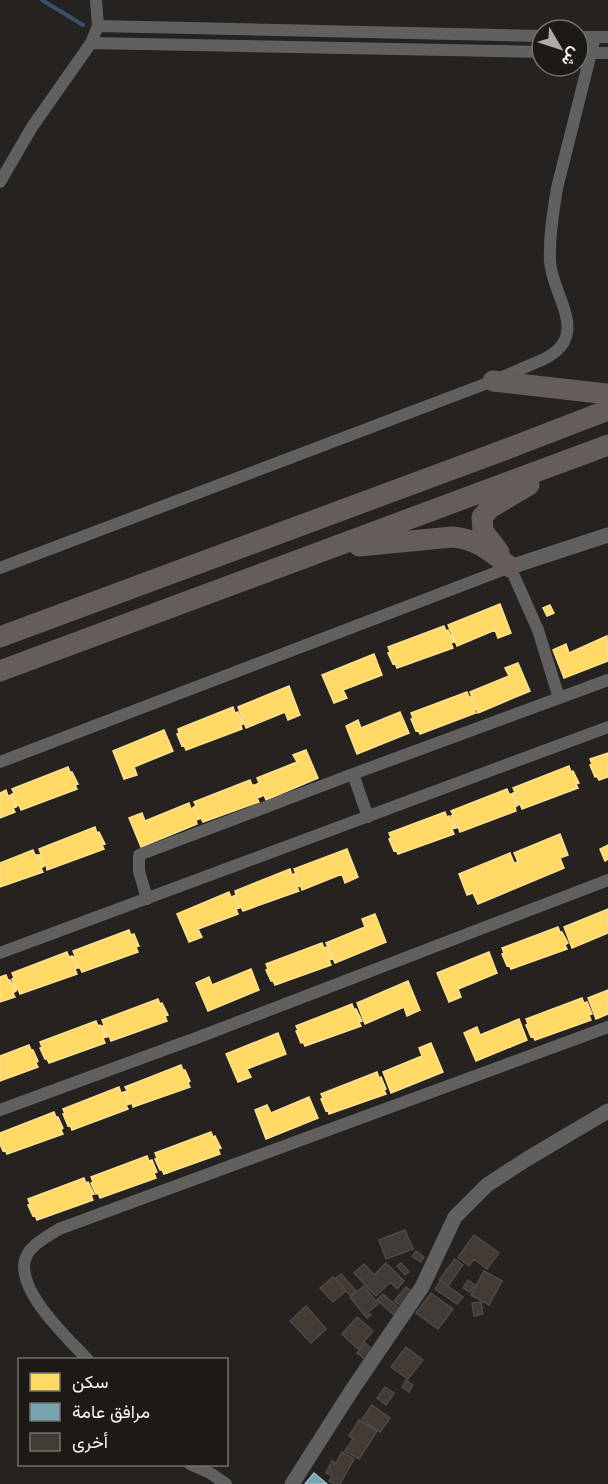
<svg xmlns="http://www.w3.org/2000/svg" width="608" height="1484" viewBox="0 0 608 1484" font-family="Helvetica,Vazirmatn,sans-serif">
  <rect width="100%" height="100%" fill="#25221f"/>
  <path fill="#ffd966" stroke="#fde190" stroke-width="1.5" d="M500,604L511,633L498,638L495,630L457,646L448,625Z
    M550,605L554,613L547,616L543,608Z
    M444,626L446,631L448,630L454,642L451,643L453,648L397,668L395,663L393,664L388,653L390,652L388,647Z
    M607,636L608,661L564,678L553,650L566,644L569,653Z
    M374,654L382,675L343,690L347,698L334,703L322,675Z
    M518,663L530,691L478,713L470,692L509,676L505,668Z
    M289,686L300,715L288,720L285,712L246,728L238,707Z
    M467,692L469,697H471L477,709L474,710L476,713L420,734L418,730L416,731L411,719L413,718L411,713Z
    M233,707L235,713L238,712L243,724L241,725L242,729L186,750L184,745L182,746L177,734L179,733L178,729Z
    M400,712L409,733L357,754L346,726L358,720L361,728Z
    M164,730L173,751L134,767L137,775L124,779L113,751Z
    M306,750L318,778L266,800L264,795L260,797L255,785L259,783L257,778L297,762L293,755Z
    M608,753V777L599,780L597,776L595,777L590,765L592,764L590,759Z
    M569,766L571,772L573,771L579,783L576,784L578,788L522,809L520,804L518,805L513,793L515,792L513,788Z
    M68,767L70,772H72L78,784L75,785L77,789L21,810L19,805L17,806L12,794L14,793L12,789Z
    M250,780L252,785H255L260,797L257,798L259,802L203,822L201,818L199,819L194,807L196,806L194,802Z
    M507,789L509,794H512L517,806L515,807L516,811L460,832L458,827L456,828L451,816L453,815L451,811Z
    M6,790L8,796L11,795L16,807L13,808L15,812L0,818V793Z
    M189,803L191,809L194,807L199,819L196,820L197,824L141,847L129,818L142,813L145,821Z
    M445,812L447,817L449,816L455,828L452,829L454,834L398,854L396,850L394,851L389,839L391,838L389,833Z
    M95,827L97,833L99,832L105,844L102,845L104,849L47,870L46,865L44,866L39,855L41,854L39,849Z
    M560,834L568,855L560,858L564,868L478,904L473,893L467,895L459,874L510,853L514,863L518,862L514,853Z
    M608,845V859L605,861L600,849Z
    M347,849L358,877L345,883L342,874L302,890L294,869Z
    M33,850L35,855H38L43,867L41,868L43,872L0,887V863Z
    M290,869L292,875L296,873L300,886L297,887L299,891L243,911L241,907L239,908L234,896L236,895L235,891Z
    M229,892L231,897L234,896L239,908L236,909L238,914L198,929L202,937L189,942L177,914Z
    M608,909V933L572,948L564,927Z
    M375,914L386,942L335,963L326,943L365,927L362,919Z
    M558,927L560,932H562L568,943L565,945L567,949L511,969L509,965L507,966L502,954L504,953L502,948Z
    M129,930L131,935L134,934L139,946L136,947L138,952L82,972L80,968H78L73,957L75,956L73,951Z
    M322,943L324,948L326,947L332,959L329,960L331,965L275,985L273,981H271L266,970L268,969L266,964Z
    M67,952L69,957L72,956L77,968L75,969L77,974L20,994L18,989L16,990L12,979L14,978L12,973Z
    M489,952L497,973L458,989L461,997L449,1002L437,973Z
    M251,969L259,990L208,1011L196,983L209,977L212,985Z
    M6,975L8,980H10L16,991L13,993L15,997L0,1002V977Z
    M408,981L420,1010L407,1016L404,1007L365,1024L357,1003Z
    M608,990V1014L596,1019L588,998Z
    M582,998L584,1003L587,1002L592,1014L589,1015L591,1020L535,1040L533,1036L531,1037L526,1025L528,1024L526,1019Z
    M158,999L160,1004L162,1003L168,1015L165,1016L167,1021L111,1041L109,1036L107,1037L102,1026L104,1025L102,1020Z
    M352,1004L354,1009H356L362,1021L359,1022L361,1026L305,1046L303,1042L301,1043L296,1031L298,1030L296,1026Z
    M519,1019L527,1040L476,1061L464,1033L477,1027L480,1035Z
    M96,1021L98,1026L100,1025L106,1037L103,1038L105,1043L49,1063L47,1059H45L40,1048L42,1047L40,1042Z
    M278,1033L286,1054L247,1069L251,1077L238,1082L226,1054Z
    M431,1043L443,1072L391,1093L383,1072L422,1056L419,1048Z
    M29,1045L31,1050H33L38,1061L36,1063L38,1067L0,1081V1056Z
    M181,1065L183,1070H185L190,1081L188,1083L190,1087L133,1107L132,1103L130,1104L125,1092L127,1091L125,1087Z
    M377,1072L379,1078L381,1077L386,1089L384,1090L386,1094L329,1114L328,1110L326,1111L321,1099L323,1098L321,1094Z
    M119,1087L121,1093L124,1092L129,1104L126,1105L128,1109L72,1130L70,1125L68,1126L63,1114H65L63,1109Z
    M309,1097L318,1118L266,1139L255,1110L267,1105L271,1113Z
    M54,1112L56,1117H58L63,1128L61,1130L63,1134L7,1154L5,1150L3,1151L0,1144V1133Z
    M211,1132L213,1137L215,1136L221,1148L218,1149L220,1154L164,1174L162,1170H160L155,1159L157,1158L155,1153Z
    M147,1156L149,1161L152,1160L157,1172L154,1173L156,1178L100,1198L98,1193L96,1194L91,1183L93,1182L91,1177Z
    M84,1178L86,1183L88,1182L94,1194L91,1195L93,1200L37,1220L35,1215L33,1216L28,1205L30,1204L28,1199Z"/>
  <path fill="#76a5af" stroke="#9dbdc3" stroke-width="1.5" d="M314,1473L327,1484H305Z"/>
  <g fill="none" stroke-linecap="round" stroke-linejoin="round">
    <path stroke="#38526d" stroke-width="4" d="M42,0L83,25"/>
  </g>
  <path fill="#423b35" stroke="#4c4947" stroke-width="1.5" d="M405,1230L413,1249L386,1259L379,1240Z
    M474,1235L499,1253L487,1269L474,1259L469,1266L458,1257Z
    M416,1251L424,1257L421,1262L412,1256Z
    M455,1259L463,1265L448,1286L439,1280Z
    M386,1263L404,1281L397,1289L390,1282L376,1296L354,1273L364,1264L374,1275Z
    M401,1263L409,1272L405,1275L397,1266Z
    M484,1271L502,1281L489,1305L471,1295Z
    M341,1274L356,1291L351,1296L335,1279Z
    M333,1277L346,1291L333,1302L320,1288Z
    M468,1280L475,1285L470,1292L463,1288Z
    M441,1281L463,1297L457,1304L435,1289Z
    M364,1286L378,1304L368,1312L371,1315L367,1318L350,1297Z
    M406,1287L413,1292L401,1306L394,1301Z
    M431,1293L453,1309L438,1329L416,1313Z
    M383,1294L401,1310L396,1317L377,1300Z
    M481,1302L483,1314L474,1316L472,1303Z
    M306,1306L326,1329L311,1343L290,1321Z
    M357,1317L373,1331L358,1349L342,1334Z
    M365,1343L374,1351L366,1360L357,1353Z
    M406,1347L423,1360L408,1379L391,1367Z
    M406,1380L413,1385L409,1392L402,1387Z
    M385,1387L394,1393L386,1405L377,1398Z
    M372,1405L390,1418L380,1432L362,1419Z
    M359,1420L377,1431L359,1459L345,1451L353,1439L349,1436Z
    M342,1452L354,1459L340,1484H335L329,1481L332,1476L326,1473L332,1461L336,1463Z"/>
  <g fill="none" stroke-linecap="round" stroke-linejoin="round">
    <path stroke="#61605e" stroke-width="12" d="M98,26L542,36
      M578,37H608
      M91,43L542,52
      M578,53H608
      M0,182L32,127L91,43L98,26L96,0
      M0,568L493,381L544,359C592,335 552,297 550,261C549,237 553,212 557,188L595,37
      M0,762L510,567L538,630L559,698
      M353,774L368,817
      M147,899L139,871V855L353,774L608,680
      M0,953L608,727
      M0,1110L199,1037L608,880
      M88,1360C68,1338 17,1292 25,1260C29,1245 47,1237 59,1229L608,1027
      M190,1464L210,1473L226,1484"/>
    <path stroke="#61605e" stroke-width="15" d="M510,567L608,535
      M292,1484L352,1390L422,1287L455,1217L487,1185L527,1159L608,1111"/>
    <path stroke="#655d5a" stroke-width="21" d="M493,381L608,394
      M359,546L452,537C478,539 491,552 510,567
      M499,552L483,531L482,517L490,508L529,485
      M0,637L512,447L608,410
      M0,671L608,445"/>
  </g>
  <rect x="18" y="1358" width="210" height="108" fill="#1d1914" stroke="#74716c" stroke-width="1.5"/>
  <rect x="30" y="1373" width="30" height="18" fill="#ffd966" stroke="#74716c" stroke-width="1.5"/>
  <text x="72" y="1388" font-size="18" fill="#f7f4f1">سكن</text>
  <rect x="30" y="1403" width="30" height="18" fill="#76a5af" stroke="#74716c" stroke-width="1.5"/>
  <text x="72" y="1418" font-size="18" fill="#f7f4f1">مرافق عامة</text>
  <rect x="30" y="1433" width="30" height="18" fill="#423b35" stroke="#74716c" stroke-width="1.5"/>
  <text x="72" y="1448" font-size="18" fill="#f7f4f1">أخرى</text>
  <g transform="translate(560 48) rotate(129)"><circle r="28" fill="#1d1914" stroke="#74716c" stroke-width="1.5"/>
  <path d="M0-4.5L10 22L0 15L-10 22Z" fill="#aeaaa8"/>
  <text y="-9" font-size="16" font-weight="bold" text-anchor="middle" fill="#f7f4f1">ش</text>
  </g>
</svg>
